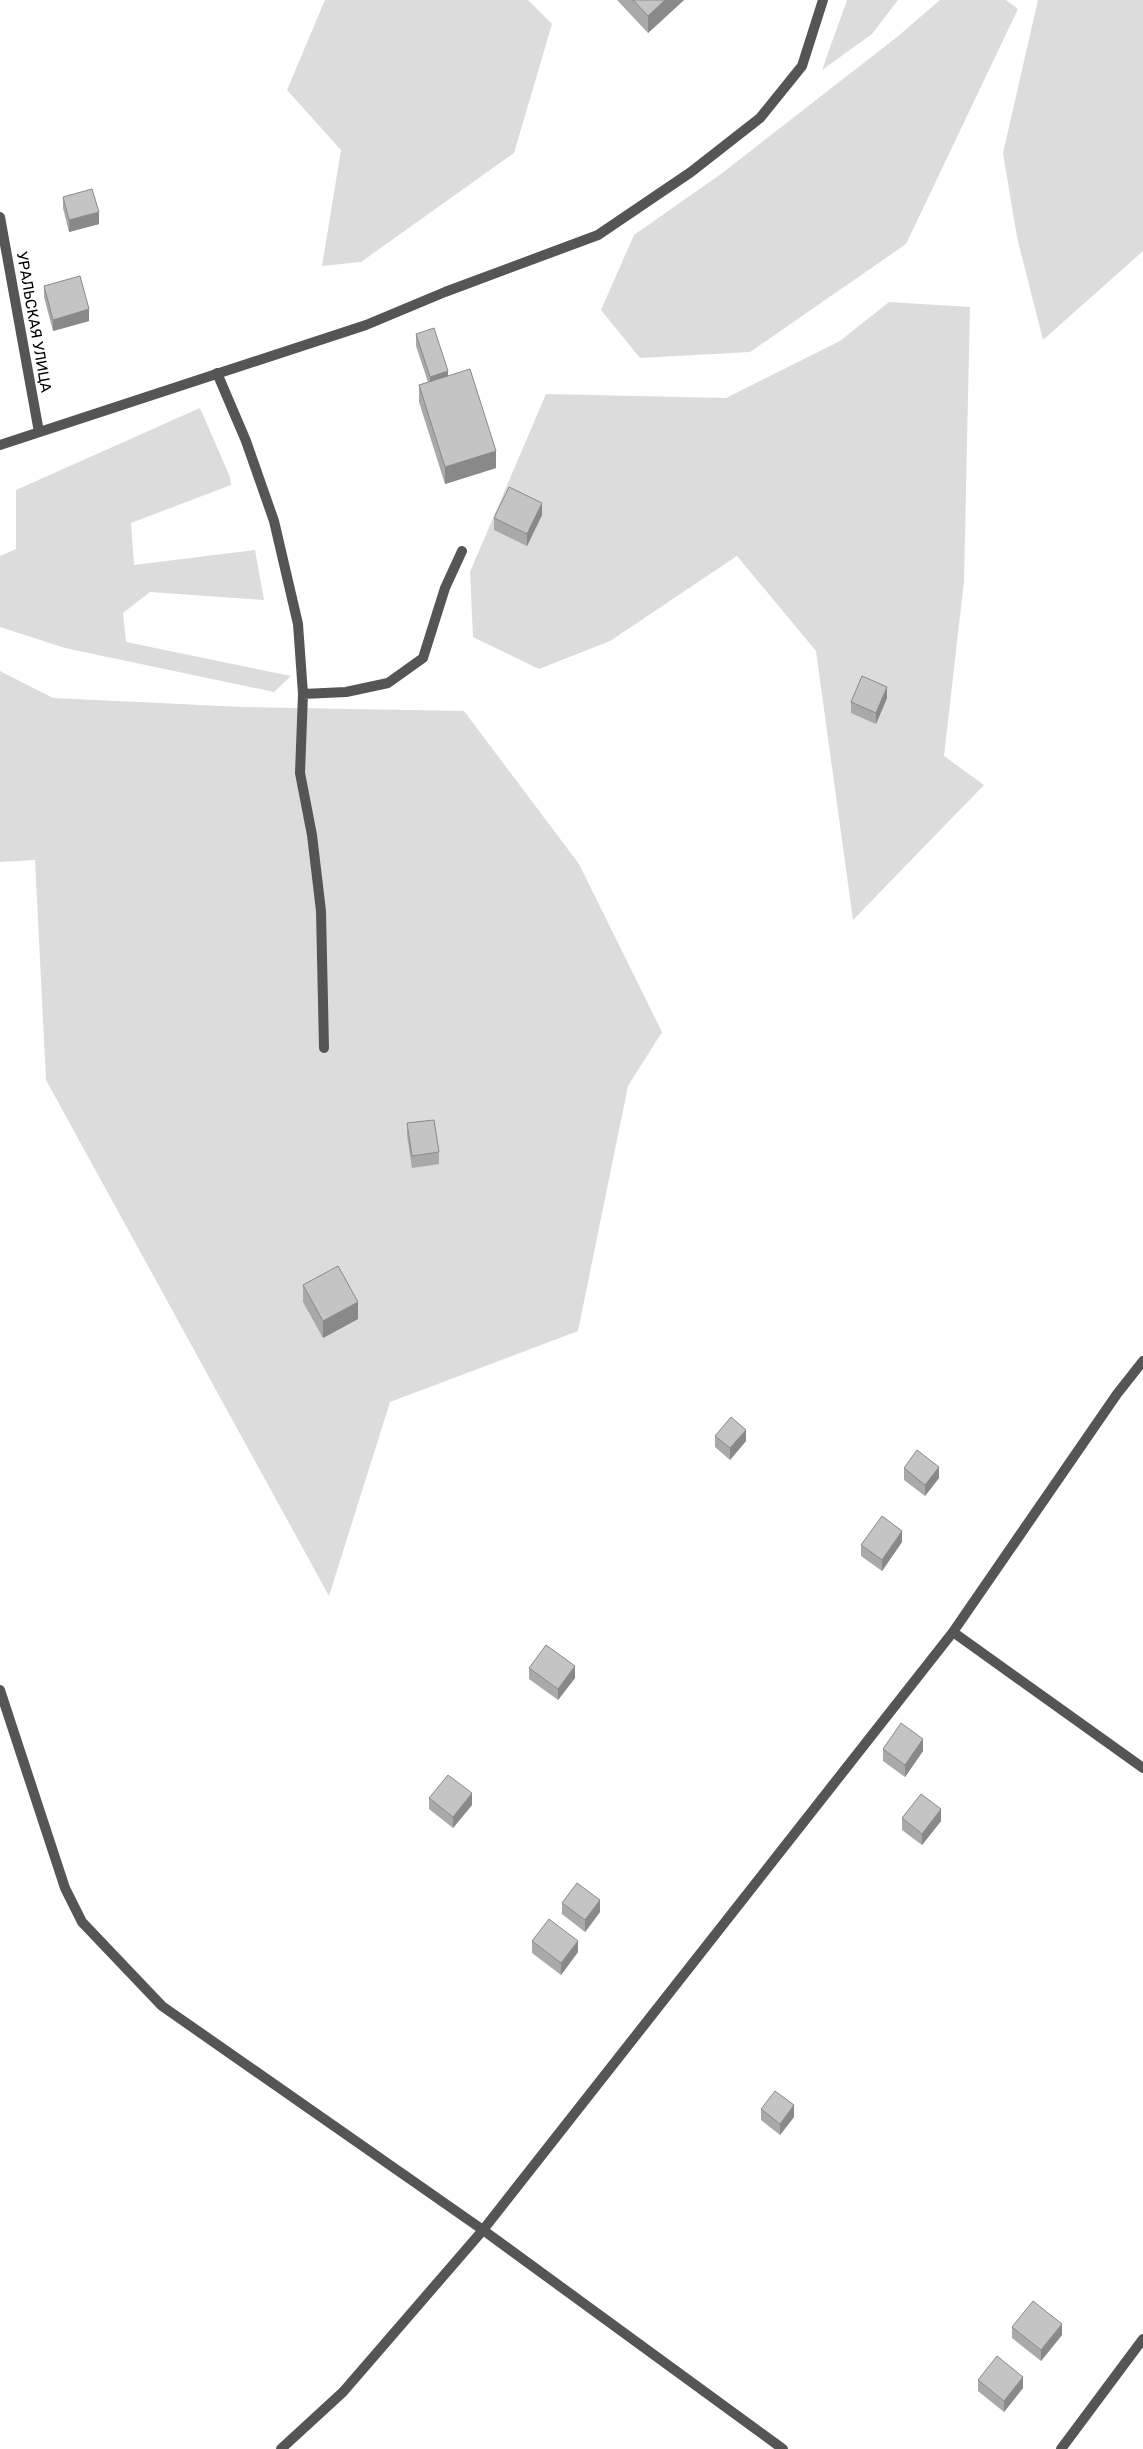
<svg xmlns="http://www.w3.org/2000/svg" width="1143" height="2449" viewBox="0 0 1143 2449" font-family="Rubik,sans-serif">
  <rect width="100%" height="100%" fill="#fff"/>
  <path fill="#dcdcdc" d="M325,0H528L552,24L514,153L361,262L322,266L341,150L287,90Z
    M847,0H898L872,34L822,70Z
    M940,0H1006L1018,9L906,244L750,352L640,358L601,310L634,235L721,174L897,37Z
    M1038,0H1143V251L1043,340L1017,237L1003,153Z
    M889,302L970,307L964,581L944,756L984,785L853,920L816,651L737,556L610,641L539,669L473,637L470,572L546,394L726,398L840,341Z
    M200,408L230,477L231,485L131,523L134,565L255,550L264,600L150,592L123,613L126,642L291,676L274,692L65,648L0,627V556L16,549V490Z
    M0,671L53,698L243,707L464,711L579,864L662,1032L628,1086L578,1331L390,1402L329,1596L46,1080L35,860L0,862Z"/>
  <g fill="none" stroke-linecap="round" stroke-linejoin="round">
    <path stroke="#555" stroke-width="10" d="M217,373L246,441L274,521L298,624L303,694L300,773L312,835L321,911L324,1048
      M303,694L346,692L388,683L423,658L445,588L462,551"/>
    <path stroke="#555" stroke-width="10" d="M0,217L39,432
      M0,445L366,325L445,292L598,235L691,172L760,118L802,66L823,0
      M953,1632L1143,1768
      M0,1690L65,1888L82,1922L162,2006L483,2230L783,2449
      M281,2449L343,2392L483,2230L953,1632L1117,1394L1143,1361
      M1061,2449L1143,2339"/>
  </g>
  <path fill="#a9a9a9" d="M617,0H684L648,33Z
    M63,197L99,224L69,232L63,208Z
    M44,286L89,321L53,331L44,297Z
    M416,334L448,376L496,468L445,484L419,402V385L428,382L416,346Z
    M542,515L527,546L494,530V518Z
    M887,698L876,724L851,713V702Z
    M407,1123L439,1152V1164L412,1168L407,1135Z
    M303,1285L358,1319L323,1338L303,1302Z
    M715,1436L746,1441L730,1460L715,1447Z
    M904,1468L939,1478L925,1496L904,1480Z
    M902,1542L882,1571L861,1556V1545Z
    M529,1668L575,1678L558,1700L529,1679Z
    M883,1749L923,1751L905,1777L883,1761Z
    M429,1798L472,1805L453,1828L429,1809Z
    M902,1818L941,1821L922,1845L902,1830Z
    M562,1903L600,1912L585,1932L562,1914Z
    M532,1941L578,1952L561,1975L532,1953Z
    M761,2109L794,2117L780,2135L761,2120Z
    M1012,2327L1062,2335L1041,2361L1012,2338Z
    M978,2380L1023,2388L1004,2412L978,2391Z"/>
  <path fill="#898989" d="M665,0H684L648,33V16Z
    M99,212V224L69,232V220Z
    M89,309V321L53,331V320Z
    M448,371V382L430,388V377Z
    M496,451V468L445,484V467Z
    M542,503V515L527,546V534Z
    M887,687V698L876,724V713Z
    M358,1302V1319L323,1338V1321Z
    M746,1430V1441L730,1460V1448Z
    M939,1467V1478L925,1496V1485Z
    M902,1531V1542L882,1571V1560Z
    M575,1666V1678L558,1700V1689Z
    M923,1739V1751L905,1777V1765Z
    M472,1793V1805L453,1828V1817Z
    M941,1809V1821L922,1845V1834Z
    M600,1900V1912L585,1932V1920Z
    M578,1941V1952L561,1975V1963Z
    M794,2105V2117L780,2135V2124Z
    M1062,2324V2335L1041,2361V2350Z
    M1023,2377V2388L1004,2412V2401Z"/>
  <path fill="#c4c4c4" stroke="#898989" d="M633,0H665L648,16Z
    M92,189L99,212L69,220L63,197Z
    M80,276L89,309L53,320L44,286Z
    M434,328L448,371L430,377L416,334Z
    M470,369L496,451L445,467L419,385Z
    M509,487L542,503L527,534L494,518Z
    M862,676L887,687L876,713L851,702Z
    M434,1120L439,1152L412,1156L407,1123Z
    M338,1266L358,1302L323,1321L303,1285Z
    M731,1417L746,1430L730,1448L715,1436Z
    M917,1450L939,1467L925,1485L904,1468Z
    M882,1516L902,1531L882,1560L861,1545Z
    M546,1645L575,1666L558,1689L529,1668Z
    M901,1723L923,1739L905,1765L883,1749Z
    M448,1775L472,1793L453,1817L429,1798Z
    M921,1794L941,1809L922,1834L902,1818Z
    M577,1883L600,1900L585,1920L562,1903Z
    M549,1919L578,1941L561,1963L532,1941Z
    M775,2091L794,2105L780,2124L761,2109Z
    M1033,2301L1062,2324L1041,2350L1012,2327Z
    M997,2356L1023,2377L1004,2401L978,2380Z"/>
  <g text-anchor="middle" stroke-width="4" stroke-linejoin="round" paint-order="stroke">
    <g font-size="15" fill="#000" stroke="#fff">
      <text transform="translate(34 322) rotate(80)" y="5">УРАЛЬСКАЯ УЛИЦА</text>
    </g>
  </g>
</svg>
